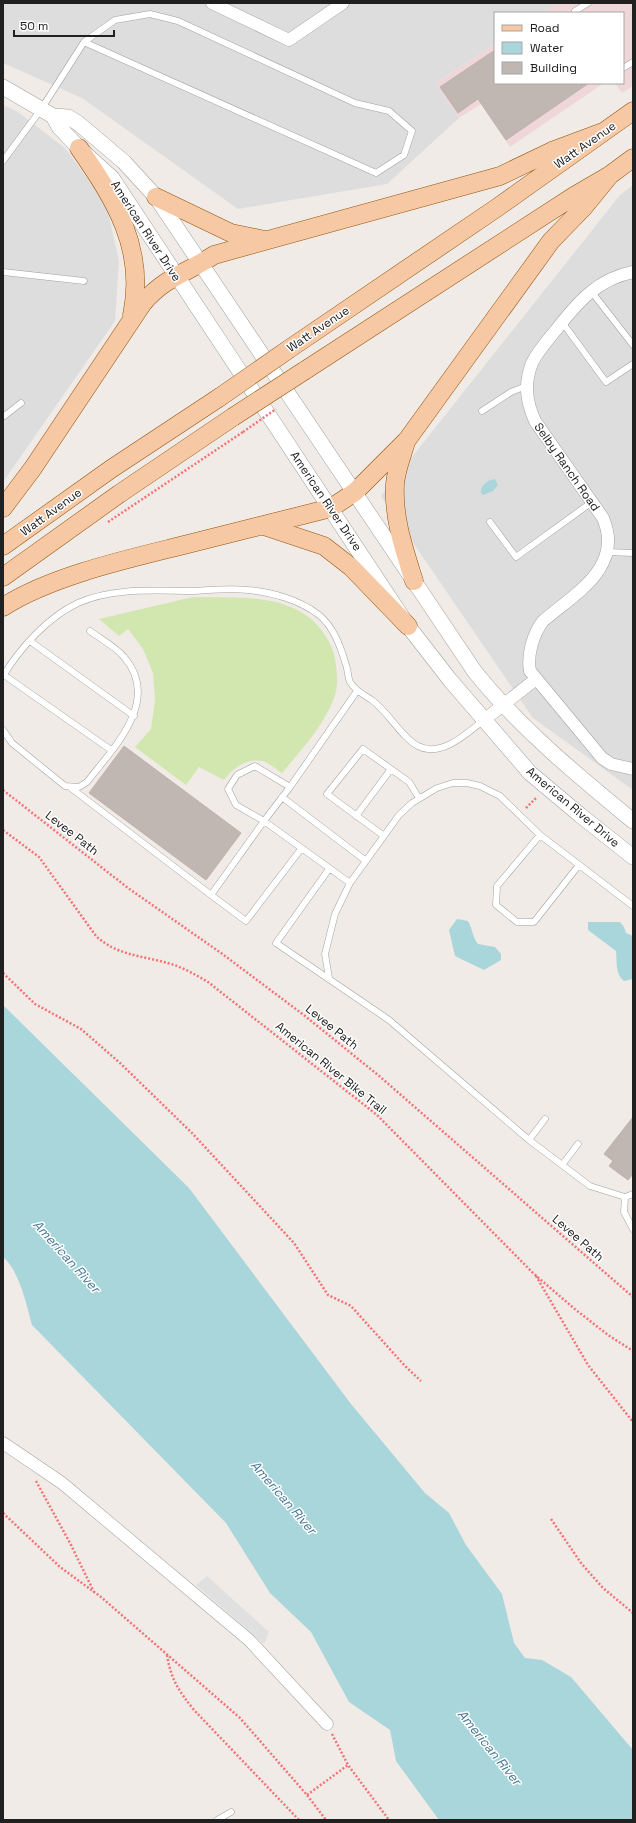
<svg xmlns="http://www.w3.org/2000/svg" width="636" height="1823" viewBox="0 0 636 1823" font-family="'Space Grotesk',sans-serif">
  <rect width="100%" height="100%" fill="#f0ebe6"/>
  <path fill="#dedddd" d="M3,3H557L542,13H495V44L436,83L459,118L387,184L238,209L82,98L3,63Z
    M3,105L18,112L66,149L106,204L119,261L115,321L3,482Z
    M633,185V790L533,718L381,496L620,195Z"/>
  <path fill="#efd7d9" d="M557,3H633V86L622,93L615,83H623V13H542Z
    M495,44V83H604L510,147L481,104L459,118L436,83Z"/>
  <path fill="#d2e7af" d="M193,597C235,598 289,592 319,627C327,637 333,647 335,659C337,672 339,686 334,698C323,727 302,749 282,773C277,770 269,763 263,761C246,758 233,768 224,780L199,767L186,785L135,747L151,729L155,701L153,673L143,649L128,629L119,636L99,619Z"/>
  <path fill="#e0e0e0" d="M207,1576L269,1632L264,1644L196,1585Z"/>
  <path fill="#a9d6db" d="M495,479L498,485L493,491L483,495L481,493C480,485 488,480 495,479Z
    M457,919L468,921C473,929 472,937 478,944L495,947L501,954V960L484,970L455,956L449,930Z
    M588,922H620L624,927L626,933L633,936V979L624,981C615,974 617,962 616,951L588,930Z
    M3,1005L189,1188L351,1404L425,1493L449,1513L466,1545L502,1594L514,1643L525,1658L542,1660L571,1677L633,1750V1820H439L396,1761L390,1730L349,1702L311,1632L270,1593L226,1523L32,1325C27,1306 19,1270 3,1257Z"/>
  <path fill="#c0b7b3" stroke="#c1b1a9" d="M495,50V83H589L506,140L478,99L458,113L440,87Z
    M124,746L241,833L206,880L89,793Z
    M633,1117V1174L628,1180L609,1166L613,1161L604,1154Z"/>
  <g fill="none" stroke-linecap="round" stroke-linejoin="round">
    <g stroke="#a1a1a1" stroke-width="7">
      <path id="service" d="M576,13L575,11L588,3
        M623,68L633,62
        M3,161L42,108L84,42L115,20L150,14L178,21L355,103L389,111L412,131L404,155L376,173L84,42
        M3,272L84,281
        M591,291L633,345
        M562,322L606,382L633,364
        M482,411L511,392L526,386
        M3,417L21,403
        M490,522L516,557L592,502
        M607,552L633,553
        M30,641L134,716
        M4,675L111,750
        M3,676C20,648 48,617 78,603C113,587 156,591 194,591C212,590 231,588 248,590C272,592 300,600 319,615C334,627 341,648 346,665C348,670 348,678 350,682C356,692 365,695 373,701C389,713 402,738 418,746C442,758 467,733 484,720
        M3,730L12,743L65,786L79,787L87,782C113,748 162,701 124,657C116,647 101,639 90,631
        M71,788L211,895L264,821L236,805L228,789L237,775L255,766L290,787
        M282,797L366,861
        M356,816L391,769
        M540,835L497,886L496,905L517,922H534L579,865
        M384,836L327,794L363,749L409,782L419,798
        M329,869L276,943L389,1020L529,1140L590,1186L625,1197
        M350,883L264,821L290,787L357,691
        M211,895L246,921L301,849
        M329,978L325,954L335,914L350,883L399,815L412,803L437,788L453,783H467L480,786L500,796L540,835L633,906
        M529,1140L545,1119
        M562,1165L578,1144
        M633,1194L625,1197L624,1212L633,1229
        M217,1820L231,1812"/>
    </g>
    <g stroke="#a1a1a1" stroke-width="13">
      <path id="minor" d="M212,3L289,40L343,3
        M633,272C597,279 577,303 556,330C547,341 538,351 532,363C524,384 526,401 535,421L603,518C624,567 576,593 543,621C533,634 527,655 530,671L602,758L611,764L633,769
        M484,720L536,679
        M3,1443L62,1483L249,1640L327,1724"/>
    </g>
    <g stroke="#a1a1a1" stroke-width="16">
      <path id="tertiary" d="M3,87L53,116L59,127L79,148L112,178L408,626L450,680L530,773L580,815L633,857
        M53,116L68,117L78,123L124,162L156,197L475,672C520,728 577,775 633,821"/>
    </g>
    <g stroke="#945207" stroke-width="19">
      <path id="primary" d="M79,148C115,200 146,249 132,315
        M156,197L231,233L265,240
        M289,349L498,207L633,111
        M304,371L574,196L610,175L633,158
        M406,442C402,456 396,470 395,484C393,518 404,549 414,581
        M3,508L33,468L143,303C165,277 187,273 214,255L500,176L552,151L603,132
        M264,526L324,546L351,567L408,626
        M3,546L111,469L220,397
        M3,577L119,494L233,417
        M3,607C48,578 119,561 172,548C225,535 278,521 331,508L355,492L407,440L551,241L583,208L610,175"/>
    </g>
    <path stroke="#f37478" stroke-width="2.5" stroke-dasharray="2 2" stroke-linecap="butt" d="M108,522L243,432
      M3,790L128,888L221,953L305,1016L378,1075L633,1297
      M526,808L537,797
      M3,830L39,857L96,936C117,956 145,956 171,964C184,968 196,975 208,982L377,1115L534,1274L576,1310L608,1335L633,1351
      M3,973L35,1004L81,1029L120,1063L191,1132L294,1243L328,1295L351,1306L405,1366L421,1381
      M536,1276L588,1365L633,1422
      M36,1481L70,1543L94,1592
      M3,1513L60,1567L101,1597L240,1718L307,1795L326,1820
      M551,1519L581,1563L603,1588L633,1613
      M167,1655C171,1680 179,1691 194,1710L299,1820
      M332,1734L348,1765L389,1820
      M307,1795L348,1765"/>
    <use href="#service" stroke="#fff" stroke-width="6"/>
    <use href="#minor" stroke="#fff" stroke-width="12"/>
    <use href="#tertiary" stroke="#fff" stroke-width="15"/>
    <use href="#primary" stroke="#f7c8a4" stroke-width="18"/>
    <g stroke="#945207" stroke-width="19" stroke-linecap="butt">
      <path id="primary-bridge" d="M220,397L289,349
        M233,417L304,371"/>
    </g>
    <path stroke="#f37478" stroke-width="2.5" stroke-dasharray="2 2" stroke-linecap="butt" d="M243,432L276,409"/>
    <use href="#primary-bridge" stroke="#f7c8a4" stroke-width="18"/>
  </g>
  <g text-anchor="middle" stroke-width="3" stroke-linejoin="round" paint-order="stroke">
    <g font-size="12" fill="#202020" stroke="#fff">
      <text transform="translate(585 145) rotate(-35)" y="4">Watt Avenue</text>
      <text transform="translate(146 231) rotate(57)" y="4">American River Drive</text>
      <text transform="translate(318 329) rotate(-34)" y="4">Watt Avenue</text>
      <text transform="translate(567 467) rotate(55)" y="4">Selby Ranch Road</text>
      <text transform="translate(326 501) rotate(56)" y="4">American River Drive</text>
      <text transform="translate(51 512) rotate(-36)" y="4">Watt Avenue</text>
      <text transform="translate(573 807) rotate(40)" y="4">American River Drive</text>
      <text transform="translate(72 833) rotate(38)" y="4">Levee Path</text>
      <text transform="translate(332 1027) rotate(39)" y="4">Levee Path</text>
      <text transform="translate(331 1068) rotate(39)" y="4">American River Bike Trail</text>
      <text transform="translate(578 1238) rotate(41)" y="4">Levee Path</text>
    </g>
    <g font-size="13" font-style="italic" fill="#477894" stroke="#fff">
      <text transform="translate(67 1256) rotate(48)" y="5">American River</text>
      <text transform="translate(284 1497) rotate(49)" y="5">American River</text>
      <text transform="translate(490 1747) rotate(51)" y="5">American River</text>
    </g>
  </g>
  <rect width="636" height="1823" fill="none" stroke="#202020" stroke-width="8"/>
  <rect x="494" y="12" width="130" height="72" fill="#ffffff" stroke="#a6a6a6"/>
  <rect x="502" y="25" width="20" height="6" fill="#f7c8a4" stroke="#a6a6a6"/>
  <text x="530" y="32" font-size="12" fill="#202020">Road</text>
  <rect x="502" y="42" width="20" height="12" fill="#a9d6db" stroke="#a6a6a6"/>
  <text x="530" y="52" font-size="12" fill="#202020">Water</text>
  <rect x="502" y="62" width="20" height="12" fill="#c0b7b3" stroke="#a6a6a6"/>
  <text x="530" y="72" font-size="12" fill="#202020">Building</text>
  <path d="M14 30v6h100v-6" fill="none" stroke="#202020" stroke-width="2"/>
  <text x="20" y="30" font-size="12" fill="#202020" stroke="#ffffff" stroke-width="3" paint-order="stroke">50 m</text>
</svg>
